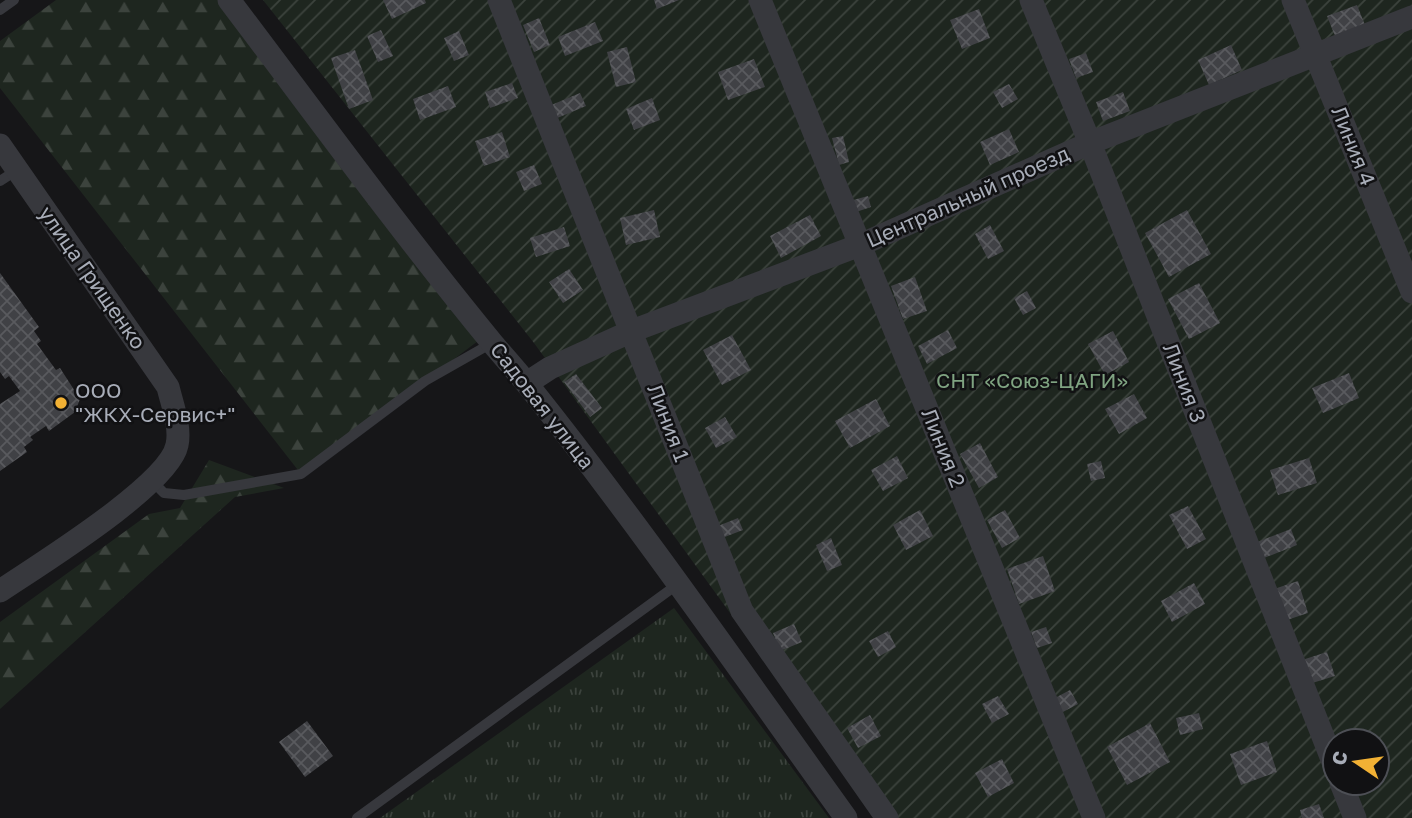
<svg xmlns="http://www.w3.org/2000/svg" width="1412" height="818" viewBox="0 0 1412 818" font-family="'Golos Text',sans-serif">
  <defs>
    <pattern id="grass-tufts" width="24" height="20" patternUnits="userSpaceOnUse" patternTransform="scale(1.75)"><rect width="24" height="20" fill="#1e261f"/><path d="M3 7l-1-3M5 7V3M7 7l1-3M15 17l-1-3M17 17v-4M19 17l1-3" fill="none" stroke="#3c433d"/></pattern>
    <pattern id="forest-firs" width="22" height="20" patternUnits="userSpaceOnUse" patternTransform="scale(1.75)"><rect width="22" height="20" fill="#1e261f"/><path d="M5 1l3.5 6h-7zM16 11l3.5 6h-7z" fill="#3c433d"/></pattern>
    <pattern id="garden-furrows" width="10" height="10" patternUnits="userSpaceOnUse" patternTransform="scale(1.75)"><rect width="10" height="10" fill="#1e261f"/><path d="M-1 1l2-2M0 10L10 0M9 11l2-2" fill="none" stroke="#3c433d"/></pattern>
    <pattern id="building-cross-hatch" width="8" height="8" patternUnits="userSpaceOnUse" patternTransform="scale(1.75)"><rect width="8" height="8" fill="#404145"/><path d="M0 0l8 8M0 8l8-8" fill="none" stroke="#595a5e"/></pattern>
  </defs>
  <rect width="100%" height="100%" fill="#161618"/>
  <path fill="url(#grass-tufts)" d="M674,608L829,818H380Z"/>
  <path fill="url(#forest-firs)" d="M56,0H229L486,335L301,474L0,88V41Z
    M209,460L284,488L235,497L0,709V622L149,514L180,508Z"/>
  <path fill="url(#garden-furrows)" fill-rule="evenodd" d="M263,0H1412V818H879L534,343ZM1335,741H1377V783H1335Z"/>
  <path fill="url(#building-cross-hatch)" d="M383,0H425L426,3L392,19Z
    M654,0H679L657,9Z
    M1357,5L1367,30L1337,41L1327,16Z
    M979,9L990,38L962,49L950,20Z
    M539,18L550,45L534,52L523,25Z
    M595,22L603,41L565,56L558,37Z
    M381,30L393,56L378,62L367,36Z
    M459,31L469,55L454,61L444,38Z
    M1231,45L1242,70L1209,85L1198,60Z
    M627,47L636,82L616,87L607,52Z
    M355,50L373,100L349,109L331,58Z
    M1086,53L1093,72L1076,78L1069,59Z
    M754,59L765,87L728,100L718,72Z
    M512,83L518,98L490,108L485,92Z
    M1009,84L1018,99L1002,108L993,92Z
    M448,86L456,107L420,120L413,99Z
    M1123,92L1130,111L1103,121L1096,102Z
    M580,93L586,106L555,119L549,106Z
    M652,98L660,120L634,130L626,109Z
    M1009,129L1019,152L990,165L980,142Z
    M502,132L510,157L484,166L475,141Z
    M843,136L849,162L839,165L832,138Z
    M534,165L542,184L524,191L516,172Z
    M868,196L871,207L856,212L853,200Z
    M654,210L660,237L626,245L620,218Z
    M1187,210L1211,254L1169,277L1145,233Z
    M810,215L821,236L781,258L770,236Z
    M990,225L1004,251L988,259L975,234Z
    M564,227L570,246L536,257L530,238Z
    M569,269L583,290L563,303L549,282Z
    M0,273L39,327L34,331L41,341L37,344L56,370L60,368L80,399L75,412L49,431L46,426L30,437L33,440L24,447L27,452L0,471V404L20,391L9,376L5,379L0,372Z
    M915,277L927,311L903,319L891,286Z
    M1199,283L1220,323L1189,339L1168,299Z
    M1027,291L1036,308L1023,315L1014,298Z
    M948,330L957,348L927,364L918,346Z
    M1113,331L1129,362L1105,375L1088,344Z
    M732,335L751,370L722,385L703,350Z
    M1349,373L1359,398L1323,413L1312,388Z
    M576,374L602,408L590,417L564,382Z
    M1134,394L1147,418L1119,434L1105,409Z
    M876,399L890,426L850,448L835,421Z
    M725,417L737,437L716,448L705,428Z
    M980,443L998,477L979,488L960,454Z
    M897,456L908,478L883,491L871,470Z
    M1309,458L1317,483L1278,495L1270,470Z
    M1101,461L1105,478L1091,481L1087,464Z
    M1188,506L1206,539L1187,549L1169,515Z
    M920,510L933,536L906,550L893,525Z
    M1005,510L1020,538L1002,548L987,520Z
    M738,518L743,530L722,538L718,526Z
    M1291,529L1297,545L1264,558L1257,542Z
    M831,538L842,565L827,571L816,545Z
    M1043,556L1055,591L1019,604L1007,569Z
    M1298,581L1308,613L1284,621L1274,589Z
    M1194,583L1205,604L1172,622L1161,601Z
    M794,624L802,642L780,651L773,633Z
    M1046,627L1052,643L1037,648L1031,632Z
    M888,631L896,647L878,657L869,641Z
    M1327,652L1335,676L1309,684L1302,660Z
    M1070,690L1078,704L1061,713L1053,699Z
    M998,696L1009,714L992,723L982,704Z
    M1199,713L1203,729L1180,735L1176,718Z
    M870,715L881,736L858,748L847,728Z
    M307,721L333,756L305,777L279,742Z
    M1150,723L1170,762L1127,785L1107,747Z
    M1267,741L1277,772L1241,785L1230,754Z
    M1002,759L1014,783L988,797L975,773Z
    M1319,804L1324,818H1302L1300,810Z"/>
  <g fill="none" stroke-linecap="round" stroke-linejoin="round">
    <path stroke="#37383d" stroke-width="10" d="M0,10L14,0
      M0,181L17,170
      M152,481L164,493L184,495L301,474L425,381L492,343
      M357,818L678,584"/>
    <path stroke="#37383d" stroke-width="23" d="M229,0C316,115 401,232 493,344C504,357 516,370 527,384C639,524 741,672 846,818
      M499,0L742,611L887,818
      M760,0L1094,818
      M1031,0L1090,143L1335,767
      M1293,0L1412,292
      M0,145L168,387C172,404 181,427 177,445C169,485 37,566 0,591
      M527,383L550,368L632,331L860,245L1090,143L1412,17
      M1341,783L1355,818"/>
  </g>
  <circle fill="#f2b134" stroke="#111113" stroke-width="2.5" cx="61" cy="403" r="7"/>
  <g text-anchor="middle" stroke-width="5" stroke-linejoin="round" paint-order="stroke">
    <g font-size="21" fill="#a8adb8" stroke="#111113">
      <text transform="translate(1353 146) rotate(68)" y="7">Линия 4</text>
      <text transform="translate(968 197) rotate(-24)" y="7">Центральный проезд</text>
      <text transform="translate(92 278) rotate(55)" y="7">улица Грищенко</text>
      <text transform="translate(1184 383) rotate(69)" y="7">Линия 3</text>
      <text transform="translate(542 406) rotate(52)" y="7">Садовая улица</text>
      <text transform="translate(668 423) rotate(69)" y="7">Линия 1</text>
      <text transform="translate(943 448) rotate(68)" y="7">Линия 2</text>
    </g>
    <g font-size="21" fill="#7fa381" stroke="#111113">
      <text x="1032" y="388">СНТ «Союз-ЦАГИ»</text>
    </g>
    <g font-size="21" fill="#a8adb8" stroke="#111113" text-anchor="start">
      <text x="75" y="398">ООО<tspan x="75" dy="24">"ЖКХ-Сервис+"</tspan></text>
    </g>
  </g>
  <g transform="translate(1356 762) rotate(283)"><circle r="33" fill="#111113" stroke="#4d4f55" stroke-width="2"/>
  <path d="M0-5L12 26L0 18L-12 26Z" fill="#f2b134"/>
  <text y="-10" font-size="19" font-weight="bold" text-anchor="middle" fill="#a8adb8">С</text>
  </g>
</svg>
